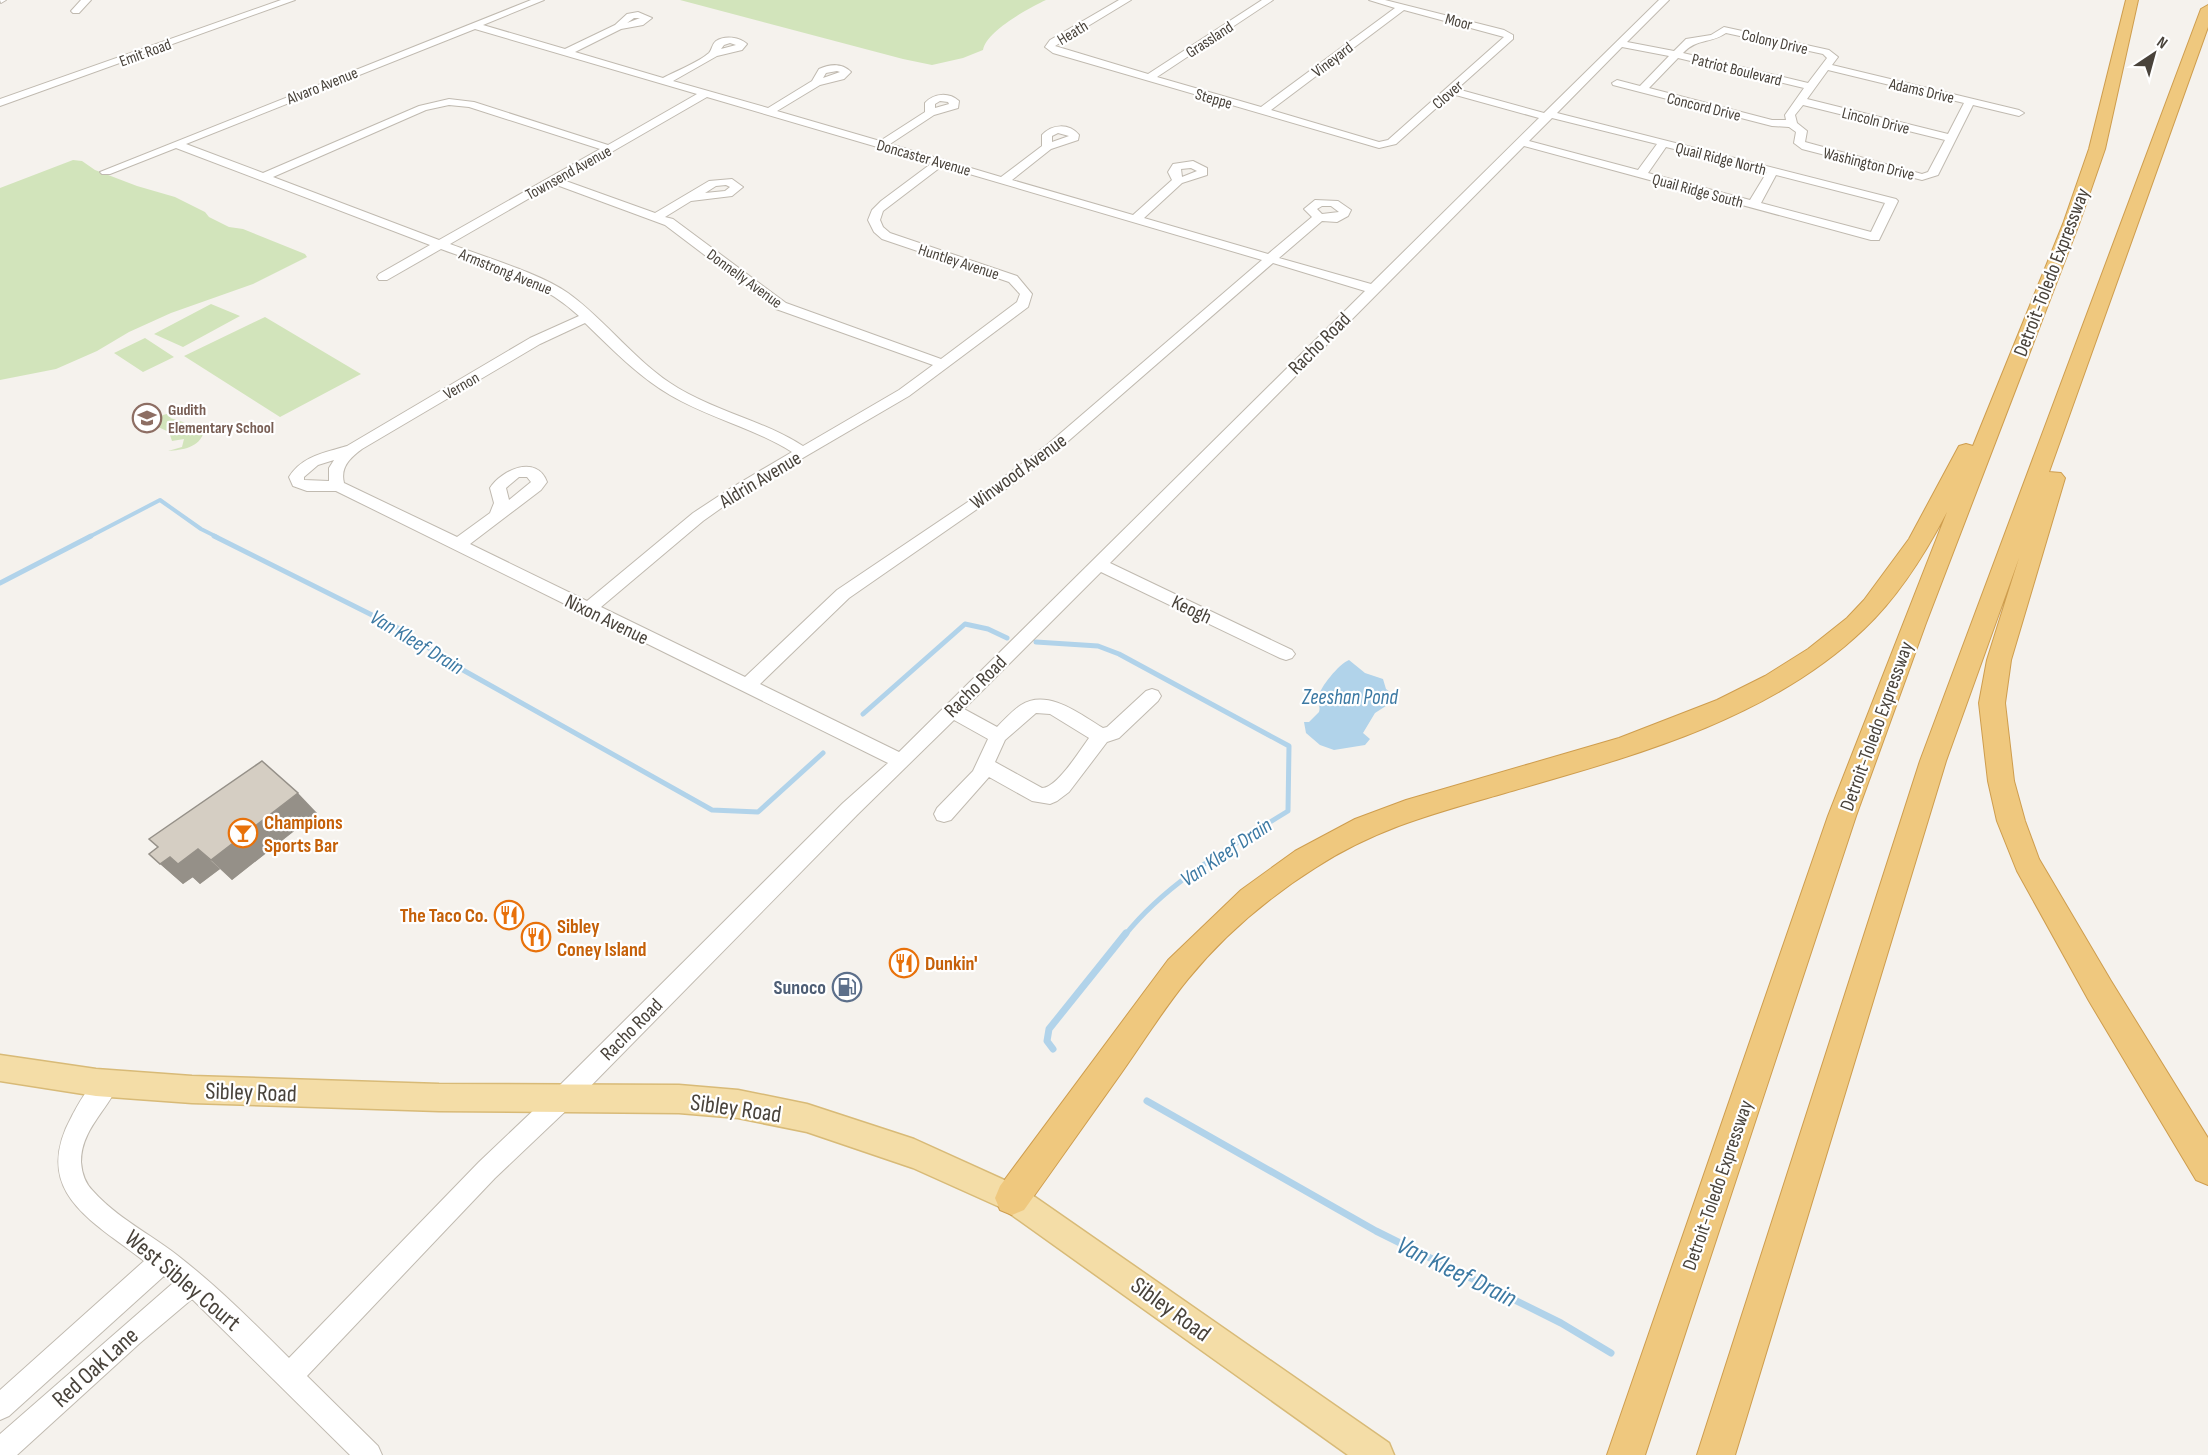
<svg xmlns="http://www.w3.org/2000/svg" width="2208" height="1455" viewBox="0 0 2208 1455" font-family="'Sofia Sans Condensed',sans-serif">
  <rect width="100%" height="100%" fill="#f5f2ed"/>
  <path fill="#d2e4bb" d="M680,0H1046C1029,8 986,31 983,50L963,58L932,65L903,59Z
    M73,160L82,161L95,170L137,186L175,197L205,212L209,217L229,227L243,229L305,254L307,257L253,284L171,313L129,332L97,351L56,369L0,380V188Z
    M211,304L240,316L183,347L154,334Z
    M265,317L361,374L280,417L184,356Z
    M145,338L174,357L143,372L114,353Z
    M174,412L175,413L170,418L183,422L192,433L204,431C200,448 182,450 168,451L182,447L184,439L172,441L169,432L156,426V422L163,415Z"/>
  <path fill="#b1d3ea" d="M1349,660L1365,673L1383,679L1386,689L1390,692L1389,704L1375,713L1363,733L1370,739L1365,745L1334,750L1320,745L1306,733L1304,722H1309L1319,712C1321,706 1317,704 1318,698C1320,687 1339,664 1349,660Z"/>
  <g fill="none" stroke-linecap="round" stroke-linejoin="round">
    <path stroke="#b1d3ea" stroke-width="4" d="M89,537L160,500L201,529L217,537"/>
    <path stroke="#b1d3ea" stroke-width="5" d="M214,536L402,630L454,665L712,810L758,812L823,753
      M0,583L91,536
      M1036,642L1098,646L1119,654L1289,746L1288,811C1230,847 1167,882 1125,935
      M863,714L965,624L988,629L1007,638"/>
    <path stroke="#b1d3ea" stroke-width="7" d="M1053,1049L1047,1041L1049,1029L1126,933
      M1147,1101L1376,1231L1561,1323L1611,1353"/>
    <g stroke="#c0bab0" stroke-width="2">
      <path id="minor" d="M0,0H6L1,3Z
        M81,0H91L79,13H73L71,11Z
        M281,0H295L0,106V99Z
        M531,0H544L483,25L565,49L615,25L627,14L638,12L652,18L643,25L621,29L575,52L663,78C676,71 699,62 709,53C712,50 712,44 716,41C725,35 740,37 747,44L742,50L717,56L673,81L768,108L812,81L819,69C830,64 842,63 851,72L844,79L820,85L777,111L880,141L925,112V103C934,93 949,92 959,101L958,108L934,115L890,144L1001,177L1042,146V135C1052,124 1069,123 1079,135L1078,140L1051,149L1012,180L1133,215L1172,180L1168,172L1173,164L1193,161L1207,168V175L1182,183L1144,218L1268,254L1312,217L1304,209L1315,200L1338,201L1351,210L1348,216L1337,222L1322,221L1279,258L1371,284L1539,118L1452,94L1396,144L1379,148L1053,53L1045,47L1050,40L1119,0H1131L1055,46L1148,74L1262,0H1273L1157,77L1261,107L1395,8L1369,0H1385L1504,30L1513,35V39L1457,89L1544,113L1659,0H1669L1627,42L1674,51L1686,39L1711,35L1724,27L1829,50L1838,57L1832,65L2019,110L2024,113L2019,116L1973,105L1938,175L1922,180L1802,149L1794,143L1796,132L1789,127L1772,126L1613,85L1612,83L1617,80L1640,86L1669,56L1622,47L1557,113L1896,199L1898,201L1879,240H1871L1524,146L1110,563L1292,650L1295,654L1292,658L1286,660L1280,658L1101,572L964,709L997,727C1005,719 1012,711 1021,705C1048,688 1081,715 1103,728L1107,727L1146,691L1152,689L1158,691L1161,696L1158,701L1119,738L1107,742L1069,792L1057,801L1050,804L1032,801L989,777L951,820L944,822L937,820L934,814L937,808L973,771L988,739L954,720L857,815L573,1104L495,1178L307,1376L378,1446L382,1455H350L192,1299L140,1343L17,1455H0V1434L173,1283L164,1276L9,1416L0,1420V1390L144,1261C93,1221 30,1192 72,1116C80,1101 91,1080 107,1074L115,1077L118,1085C106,1112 81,1130 81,1162C82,1174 85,1183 93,1191C116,1217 150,1234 177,1255C217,1286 253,1322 289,1358L479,1162L557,1088L843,803L888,763L589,615L581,614L579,611L336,491H307L293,486L289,477C302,456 324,453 347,446L530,338L579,316C541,280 489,267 441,249L387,280H379L377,277L379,274L430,245L176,148L110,174H102L100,172ZM1404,10L1504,37L1388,140L1379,142L1271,110ZM634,18H640L627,23ZM475,29L697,94L608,145L474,102L449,99L419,106L263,173L186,144ZM1726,33L1823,54L1827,58L1808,83L1683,53C1697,38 1710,44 1726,33ZM730,43L736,45L721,49L724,45ZM1678,58L1804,88L1785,115L1786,120H1772L1649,88ZM1828,70L1964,103L1948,134L1807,99ZM837,71L840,72L823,78L826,73ZM707,97L932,163L881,201L872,210L868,220L874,232L882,239L1009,282L1020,294L1017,302L941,359L786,303L673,219L665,217L691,201L732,196L743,187L732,179L709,181L655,213L563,180ZM940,101L948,102L949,104L935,108V104ZM449,105L469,107L600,149L439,240L273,177L426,110ZM1803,105L1945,140L1928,172L1922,174L1805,142L1807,131L1797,123L1795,115ZM1552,118L1657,144L1638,170L1529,141ZM1058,133L1069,136L1052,142V136ZM1666,147L1767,172L1750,200L1648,173ZM942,166L1262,260L1048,444L996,483L837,590L745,677L601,607L703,521L741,494L909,396L1028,307L1032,294L1017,276L890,233L883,227L880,220L883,211ZM1191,168L1197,171L1182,177L1181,169ZM1776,175L1885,203L1871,232L1761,203ZM554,184L665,225L776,309L933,365L899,390L803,446C764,421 718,412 678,388C636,363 607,321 568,293C540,273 484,257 450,244ZM726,185L730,187L725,191L705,193L716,186ZM1322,206H1331L1339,212L1322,214L1317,209ZM1273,263L1365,291L899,752L760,684L849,598L1006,489L1058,450ZM585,323C612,349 638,376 670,395C709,418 754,428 792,452L731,488L693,513L587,601L470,544L541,490L547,482C537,454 501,470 490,488L494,503L490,513L457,537L344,483C340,467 350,458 362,449L540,344ZM334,460L329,468V481L304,480V477L318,465ZM519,477H527L531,482L509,500L506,488ZM1036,713L1050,714L1089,738C1080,750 1057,788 1042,788L995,762L1005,740Z"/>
    </g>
    <g stroke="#d8ba77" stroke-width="3">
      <path id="major" d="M0,1055L96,1069L192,1076L439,1084L679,1085L738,1090L807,1104L914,1139L1022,1188L1389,1443L1394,1455H1348L1002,1208L913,1168L807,1132L738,1118L679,1113L439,1111L192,1103L96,1096L0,1081Z"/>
    </g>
    <g stroke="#ce9d4e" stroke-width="2">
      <path id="highway" d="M2126,0H2138L2105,149L2079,224L1926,623L1856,816L1645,1455H1607L1828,816L1947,512C1925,554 1899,596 1864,629C1768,721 1629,757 1505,793C1436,813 1376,828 1315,868C1269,897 1223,936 1188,979C1164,1008 1144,1041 1122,1072C1089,1118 1057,1164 1024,1210L1012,1215L1000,1210L995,1198L1000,1186L1168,960L1241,890L1295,851L1355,819L1406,800L1619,738L1717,700L1765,676L1808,649L1847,618L1864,600L1909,539L1959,446L1966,444L1973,446L2063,224L2089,149Z
        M2208,5V27L2049,472L2061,473L2065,478L2011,660L2005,703L2014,781L2025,821L2039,859L2111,981L2208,1138V1185L2196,1180L2089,1001L2017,871L1997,821L1988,781L1979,703L1987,660L2019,558L1946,761L1735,1455H1697L1920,761L2201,9Z"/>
    </g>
    <use href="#minor" fill="#fff" fill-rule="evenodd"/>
    <use href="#major" fill="#f4dda7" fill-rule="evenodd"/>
    <use href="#highway" fill="#efc87e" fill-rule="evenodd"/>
  </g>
  <path fill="#b7b1a8" d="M317,813L232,880L220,869L200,884L193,877L183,884L149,854Z"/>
  <path fill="#959088" d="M298,793L317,813L232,880L211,860Z
    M198,849L220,869L200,884L178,864Z
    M170,857L193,877L183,884L160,864Z"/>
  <path fill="#d5cec3" stroke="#959088" stroke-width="1.5" d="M262,761L298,793L211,860L198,849L178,864L170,857L160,864L149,854L158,847L149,839Z"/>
  <defs>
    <g id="school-ring" transform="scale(1.5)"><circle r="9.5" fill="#fff" stroke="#8d6e63" stroke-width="1.5"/><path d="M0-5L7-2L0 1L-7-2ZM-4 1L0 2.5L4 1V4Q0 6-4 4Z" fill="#8d6e63"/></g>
    <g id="bar-ring" transform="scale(1.5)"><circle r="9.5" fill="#fff" stroke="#e8710a" stroke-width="1.5"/><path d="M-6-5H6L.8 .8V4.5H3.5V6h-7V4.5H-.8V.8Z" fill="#e8710a"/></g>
    <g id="restaurant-ring" transform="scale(1.5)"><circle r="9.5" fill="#fff" stroke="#e8710a" stroke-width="1.5"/><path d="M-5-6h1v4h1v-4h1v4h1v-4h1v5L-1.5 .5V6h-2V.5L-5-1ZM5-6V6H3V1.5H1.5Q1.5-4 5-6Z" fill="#e8710a"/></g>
    <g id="fuel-ring" transform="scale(1.5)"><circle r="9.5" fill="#fff" stroke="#5c6f8a" stroke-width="1.5"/><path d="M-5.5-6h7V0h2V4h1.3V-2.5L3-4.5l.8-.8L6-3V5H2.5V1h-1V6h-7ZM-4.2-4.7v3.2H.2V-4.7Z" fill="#5c6f8a"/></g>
  </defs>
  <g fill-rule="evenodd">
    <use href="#school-ring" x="147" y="418"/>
    <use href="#bar-ring" x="243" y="833"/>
    <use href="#restaurant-ring" x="509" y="915"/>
    <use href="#restaurant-ring" x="536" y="937"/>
    <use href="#restaurant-ring" x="904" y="963"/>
    <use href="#fuel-ring" x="847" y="987"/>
  </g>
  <g text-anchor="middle" stroke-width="4.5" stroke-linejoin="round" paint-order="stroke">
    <g font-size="16" fill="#49433b" stroke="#fff">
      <text transform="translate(1459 21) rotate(14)" y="6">Moor</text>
      <text transform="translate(1072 32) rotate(-31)" y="6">Heath</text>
      <text transform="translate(1209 39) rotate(-33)" y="6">Grassland</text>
      <text transform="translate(1775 41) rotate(13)" y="6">Colony Drive</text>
      <text transform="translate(145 52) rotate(-20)" y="6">Emit Road</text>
      <text transform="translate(1332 59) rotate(-37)" y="6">Vineyard</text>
      <text transform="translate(1737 69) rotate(14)" y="6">Patriot Boulevard</text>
      <text transform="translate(322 85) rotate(-22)" y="6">Alvaro Avenue</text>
      <text transform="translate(1922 90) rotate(13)" y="6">Adams Drive</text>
      <text transform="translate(1447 94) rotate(-41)" y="6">Clover</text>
      <text transform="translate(1214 98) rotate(16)" y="6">Steppe</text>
      <text transform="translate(1704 106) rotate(14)" y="6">Concord Drive</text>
      <text transform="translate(1876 120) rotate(14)" y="6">Lincoln Drive</text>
      <text transform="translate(924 157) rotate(16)" y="6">Doncaster Avenue</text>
      <text transform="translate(1721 158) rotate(14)" y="6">Quail Ridge North</text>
      <text transform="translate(1869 163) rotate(14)" y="6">Washington Drive</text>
      <text transform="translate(568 172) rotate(-29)" y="6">Townsend Avenue</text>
      <text transform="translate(1698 190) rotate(15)" y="6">Quail Ridge South</text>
      <text transform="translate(959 261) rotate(18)" y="6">Huntley Avenue</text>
      <text transform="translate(506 271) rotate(22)" y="6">Armstrong Avenue</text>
      <text transform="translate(745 278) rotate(36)" y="6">Donnelly Avenue</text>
      <text transform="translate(461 385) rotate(-30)" y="6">Vernon</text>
    </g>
    <g font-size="16" font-weight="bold" fill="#785e54" stroke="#fff" text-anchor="start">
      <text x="168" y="415">Gudith<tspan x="168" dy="18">Elementary School</tspan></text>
    </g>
    <g font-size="20" fill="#49433b" stroke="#fff">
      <text transform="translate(2051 272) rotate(-69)" y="7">Detroit-Toledo Expressway</text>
      <text transform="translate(1319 343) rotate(-45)" y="7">Racho Road</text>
      <text transform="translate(1018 471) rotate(-36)" y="7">Winwood Avenue</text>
      <text transform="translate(760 479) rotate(-31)" y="7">Aldrin Avenue</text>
      <text transform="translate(1192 609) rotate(25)" y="7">Keogh</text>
      <text transform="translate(607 619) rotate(26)" y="7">Nixon Avenue</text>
      <text transform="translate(975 686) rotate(-45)" y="7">Racho Road</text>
      <text transform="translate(1876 726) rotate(-70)" y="7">Detroit-Toledo Expressway</text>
      <text transform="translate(631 1029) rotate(-45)" y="7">Racho Road</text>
      <text transform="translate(1717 1185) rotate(-71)" y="7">Detroit-Toledo Expressway</text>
    </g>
    <g font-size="20" font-weight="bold" fill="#c56008" stroke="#fff" text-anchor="start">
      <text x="264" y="829">Champions<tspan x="264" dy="23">Sports Bar</tspan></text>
      <text x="488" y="922" text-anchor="end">The Taco Co.</text>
      <text x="557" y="933">Sibley<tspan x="557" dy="23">Coney Island</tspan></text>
      <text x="925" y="970">Dunkin'</text>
    </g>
    <g font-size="20" font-weight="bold" fill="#4e5e75" stroke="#fff" text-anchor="end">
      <text x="826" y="994">Sunoco</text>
    </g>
    <g font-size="21" font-style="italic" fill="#3c79a3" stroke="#fff">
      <text transform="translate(417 642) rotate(31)" y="7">Van Kleef Drain</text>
      <text x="1350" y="704">Zeeshan Pond</text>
      <text transform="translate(1226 852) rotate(-34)" y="7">Van Kleef Drain</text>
    </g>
    <g font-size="24" fill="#49433b" stroke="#fff">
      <text transform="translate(251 1092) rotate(2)" y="8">Sibley Road</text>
      <text transform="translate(736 1108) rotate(8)" y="8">Sibley Road</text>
      <text transform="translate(183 1280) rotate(40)" y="8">West Sibley Court</text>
      <text transform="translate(1171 1309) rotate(36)" y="8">Sibley Road</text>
      <text transform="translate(95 1367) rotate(-42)" y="8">Red Oak Lane</text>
    </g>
    <g font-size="26" font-style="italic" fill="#3c79a3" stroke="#fff">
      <text transform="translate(1457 1271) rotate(26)" y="9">Van Kleef Drain</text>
    </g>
  </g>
  <g transform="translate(2154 54) rotate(36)" stroke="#ffffff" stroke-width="4.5" paint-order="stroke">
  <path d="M0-4.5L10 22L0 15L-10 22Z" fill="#49433b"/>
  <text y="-9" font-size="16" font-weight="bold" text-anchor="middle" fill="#49433b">N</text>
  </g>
</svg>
